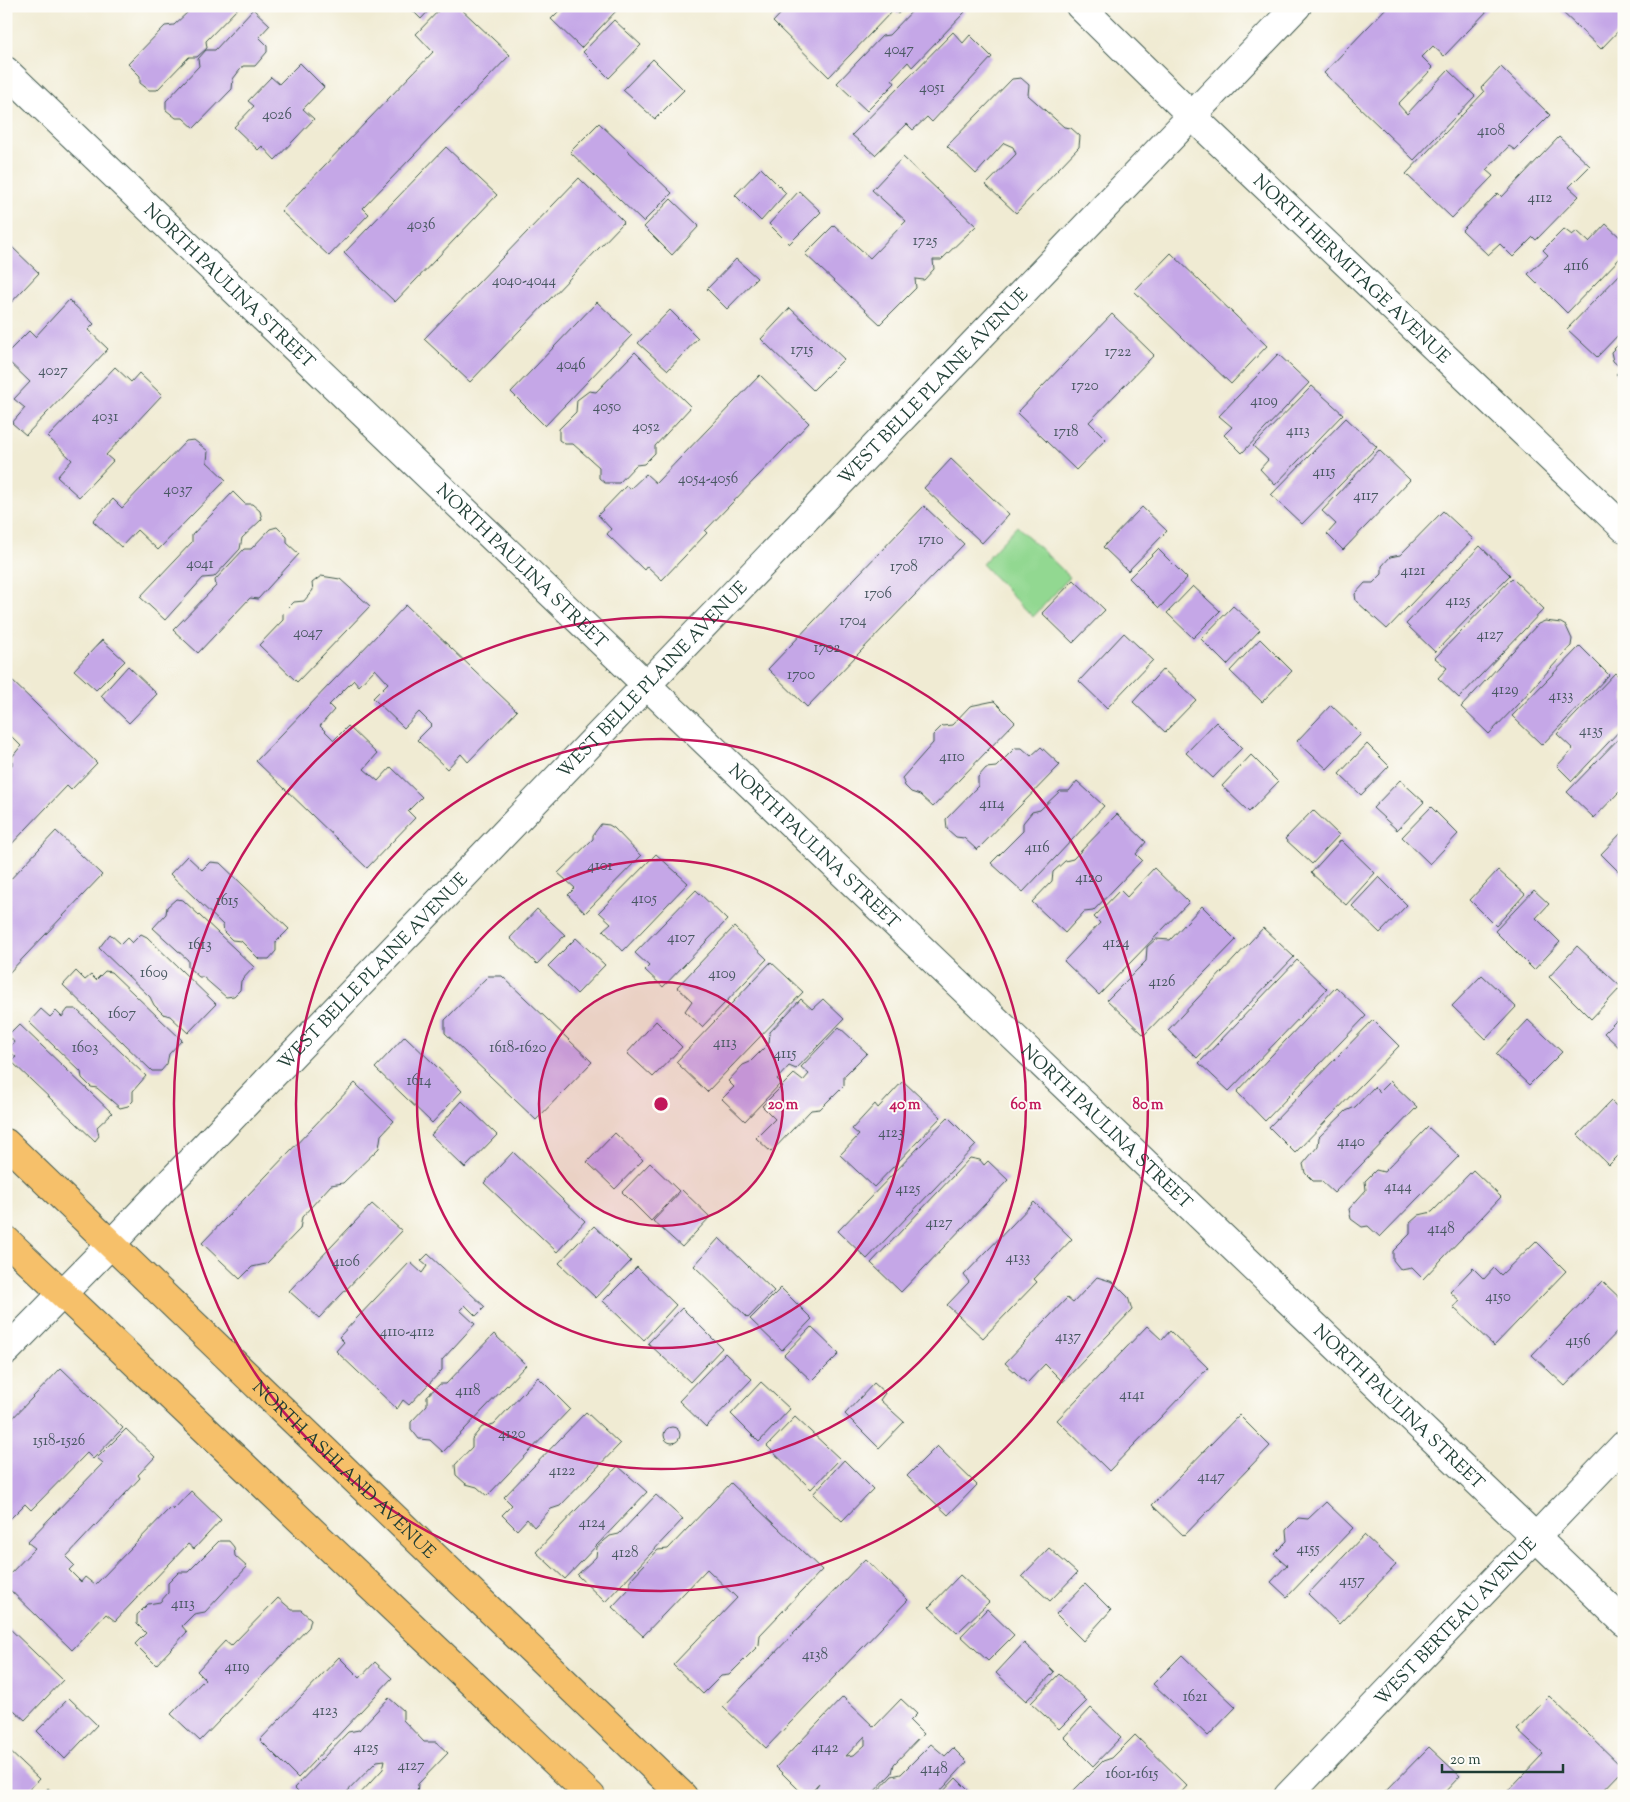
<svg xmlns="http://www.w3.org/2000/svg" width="1630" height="1802" viewBox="0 0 1630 1802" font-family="'Sorts Mill Goudy',serif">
  <rect width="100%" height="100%" fill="#fdfcf7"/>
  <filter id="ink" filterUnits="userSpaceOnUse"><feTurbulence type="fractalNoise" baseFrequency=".02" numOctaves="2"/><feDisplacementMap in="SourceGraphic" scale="10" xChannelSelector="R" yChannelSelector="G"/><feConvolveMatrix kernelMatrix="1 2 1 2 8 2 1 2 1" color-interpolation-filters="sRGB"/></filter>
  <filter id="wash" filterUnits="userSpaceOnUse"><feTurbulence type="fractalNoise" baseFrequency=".0096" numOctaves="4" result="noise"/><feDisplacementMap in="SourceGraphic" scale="20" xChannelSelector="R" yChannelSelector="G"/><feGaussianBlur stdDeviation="1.12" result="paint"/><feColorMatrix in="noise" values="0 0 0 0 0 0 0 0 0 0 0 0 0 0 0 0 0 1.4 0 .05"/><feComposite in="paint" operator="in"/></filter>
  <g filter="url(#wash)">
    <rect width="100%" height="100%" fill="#f0ebd3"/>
    <path fill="#92d891" stroke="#588a62" d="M1017,526L1070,577L1033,617L982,564Z"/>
    <g id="blocks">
      <path fill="#c5a7e7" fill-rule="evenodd" d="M188,6H240L206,41L207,48L197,57H189L157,90H149L140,83V76L128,64L165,26L174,25L189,11Z
        M408,6H433L421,19Z
        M443,6H458L510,55L363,208L369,214L329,256L281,211L433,52L416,34Z
        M564,6H614L617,10L581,48L551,19Z
        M788,6H906L898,14L893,10L829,77L773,22Z
        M917,6H959L965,12L912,67L908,62L892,79L895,83L867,111L837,83L882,36L889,35Z
        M1388,6L1491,7L1444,56L1433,46L1422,57L1433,68L1398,104L1407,114L1448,70L1475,96L1414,160L1324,73Z
        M1560,6H1624V25L1601,49L1558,8Z
        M253,9L270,25L259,37L267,45V52L255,66H243L233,79L232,89L194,128L183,118H176L166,110V101L199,66L198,59L206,50H215Z
        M614,20L641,45L609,78L583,52Z
        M953,32L963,43L970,35L992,57L932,122L927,117L913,130L907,124L875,155L852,135Z
        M653,59L684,90L655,119L623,90Z
        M300,63L324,87L303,109L314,119L275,160L262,146L258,150L234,127L254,106L248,101L271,77L279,84Z
        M1501,67L1550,115L1515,150L1509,146L1486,170L1493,176L1452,218L1406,174L1484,92L1481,88Z
        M1021,78L1029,85L1028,95L1064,127L1071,128L1080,136L1079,147L1016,213L986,185L1016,154L1013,147L1004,143L976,174L947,146L1012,79Z
        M599,123L672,193L643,222L570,152Z
        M1559,137L1590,166L1569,187L1579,196L1536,240L1533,237L1513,257L1500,244L1488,255L1462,230L1498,193L1502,197Z
        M446,147L497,195L395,302L344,253Z
        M903,157L976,226L941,260H933L934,269L924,280L915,279L916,288L880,324L805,254L834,225L870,258L906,221L872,190Z
        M761,168L786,193L761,221L735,195Z
        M579,178L624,222L470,382L424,339Z
        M799,191L821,212L789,244L769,224Z
        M671,199L699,226L672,255L644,227Z
        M1606,224L1624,241V254L1567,313L1528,274L1548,255L1543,250L1564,229L1572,235L1577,231L1589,242Z
        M11,246L39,273L6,308V250Z
        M1171,253L1267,346L1231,384L1134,291Z
        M736,259L757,278L727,309L707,289Z
        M1624,270V329L1597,357L1567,329Z
        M69,300L94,324L88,330L108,349L26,435L12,423L25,408L14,399L30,382L6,359V354L29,331L35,337Z
        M597,302L632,335L545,426L511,392Z
        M790,308L844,359L813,390L761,339Z
        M670,310L698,338L668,370L638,343Z
        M1112,314L1154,355L1089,422L1106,439L1076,470L1017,413Z
        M1624,339V382L1616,374L1622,369L1613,361L1611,352Z
        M635,352L691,407L655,446V453L644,464L636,465L619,483H605L599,478V467L573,444H565L559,440V429L576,412L577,400L589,391L596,392Z
        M1278,354L1309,383L1242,453L1224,435L1232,427L1219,416Z
        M115,367L131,382L139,373L162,395L106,455L113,461L79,497L57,477L72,460L48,437Z
        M760,375L809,423L705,531L707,533L662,580L647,566L644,570L607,534L611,529L598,515L626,486L630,489L646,474L656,483Z
        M1312,386L1343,414L1275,485L1260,469L1268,460L1253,446Z
        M1346,418L1377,447L1302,524L1271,495Z
        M194,440L208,451L207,462L226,480L158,550L137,530L121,547L93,521L113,499L122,508L186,441Z
        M1379,450L1410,480L1343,550L1327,534L1336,524L1322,511Z
        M951,459L1009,514L982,543L924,488Z
        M233,492L245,504H252L260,511L262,519L242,538L240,549L214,577L203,578L165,620L140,597L192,542V535Z
        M924,506L964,544L807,707L768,669Z
        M1142,507L1167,531L1128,571L1103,547Z
        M1443,511L1473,539L1387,629L1356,601L1355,594L1365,583H1373L1382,574V566L1390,557L1400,555Z
        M277,527L287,537V543L299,554L258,599L250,598L198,653L173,630L216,586L215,580L244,549H251L270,529Z
        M1480,546L1510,575L1435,652L1406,624Z
        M1158,549L1187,578L1159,608L1129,578Z
        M321,576L340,579L370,606L297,682L259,645L283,620V613L294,602L304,601L313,590L312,583Z
        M1512,578L1544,609L1459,698L1438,678L1447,668L1435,658Z
        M1074,580L1105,610L1073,643L1042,613Z
        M1193,586L1220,611L1193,638L1167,613Z
        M406,605L517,711L468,762L461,754L447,769L417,740L432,725L419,712L404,728L373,698L388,683L375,669L359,686L354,680L329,705L334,710L320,726L334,740L348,726L377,754L364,769L378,781L391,767L422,797L408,811L415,818L367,868L256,761Z
        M1233,606L1260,630L1227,665L1201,639Z
        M1545,621L1561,623L1566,626L1572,639L1571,646L1519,703L1489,734L1461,707L1538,624Z
        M1124,633L1153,660L1107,708L1079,681Z
        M1260,639L1292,671L1262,702L1230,671Z
        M102,640L125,661L96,690L74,670Z
        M1580,646L1609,675L1542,745L1512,716Z
        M128,666L157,694L129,723L101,696Z
        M1163,669L1196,700L1165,732L1133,702Z
        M1615,673L1624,681V726L1572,781L1557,766L1573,749L1557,734Z
        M6,675L97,763L71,790L67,786L6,850V770L12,765V757L21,746L6,731Z
        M994,701L1015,722L933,807L920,795L911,792L905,786L902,778L933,743V735L942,726L952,725L970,706Z
        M1331,705L1361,734L1327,769L1297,741Z
        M1216,722L1242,748L1213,778L1186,753Z
        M1624,733V796L1623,797L1619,792L1594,818L1567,792Z
        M1367,744L1389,766L1361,795L1339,774Z
        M1041,747L1060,765L977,850L964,838L956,837L947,829L946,819L978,786V777L986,768L996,767L1015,748H1022L1031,756Z
        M1251,755L1278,782L1249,812L1222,786Z
        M1400,780L1424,802L1397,830L1373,808Z
        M1077,781L1104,806L1023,892L991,863L1023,831V823L1032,812L1040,810L1060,791H1069Z
        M1431,807L1458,834L1430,864L1402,837Z
        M1313,810L1339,835L1312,864L1285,839Z
        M1117,814L1146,842L1136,854L1142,860L1093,911L1084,912L1065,933L1032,902L1052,881L1053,872L1065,861L1073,859Z
        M601,824L609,825L614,828L641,856L585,913L568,895L575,888L558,873L593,839V835Z
        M1624,830V877L1601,854Z
        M56,831L102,875L6,976V884Z
        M1341,840L1375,873L1346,905L1311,873Z
        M656,854L688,883L623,951L603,930L611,923L599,912Z
        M187,856L202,870L210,862L220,863L289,929L276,942V951L269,959H259L241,941L232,940L224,932L223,925L170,874Z
        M1154,868L1189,902L1099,995L1064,961L1100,923L1094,917L1120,890L1127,897Z
        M1498,870L1525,894L1496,926L1470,900Z
        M1379,877L1407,905L1380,933L1352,906Z
        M696,890L727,920L663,987L645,970L649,966L635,953Z
        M1534,890L1549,904L1536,918L1560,942L1534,970L1495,931Z
        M176,899L183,900L254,967L241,981L240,990L234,996L226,997L203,977H199L188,967V960L153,928L166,914L167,907Z
        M1202,906L1236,940L1144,1035L1107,1000L1146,961L1147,947L1156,939L1170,940Z
        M537,909L565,935L537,964L510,938Z
        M734,927L767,959L702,1027L685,1011L692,1001L677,987Z
        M1263,928L1294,957L1197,1058L1168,1030Z
        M110,934L121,944L127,938L132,943L141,934L147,937L216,1004L188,1033L170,1016L163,1014L154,1005L150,997L99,948Z
        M576,938L605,965L577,994L548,966Z
        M1577,946L1621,987L1591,1019L1549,977Z
        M1297,960L1327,989L1229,1091L1199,1063Z
        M771,962L803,992L707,1092L676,1062Z
        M76,971L85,980L91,975L96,980L105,971L111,972L182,1040L169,1054L167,1064L161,1071H152L63,985Z
        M1482,975L1516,1007L1486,1039L1452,1006Z
        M488,976H502L592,1062L536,1120L445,1033V1020Z
        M1336,987L1366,1016L1265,1121L1237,1092Z
        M801,999L812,1009L823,999L844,1019L796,1069L789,1066L777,1079L781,1083L745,1121L722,1099L734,1087L728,1081L743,1065L750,1062L769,1043L770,1032Z
        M41,1009L50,1017L56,1011L62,1017L68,1009H76L146,1076L133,1091V1101L128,1106L120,1108L97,1088L91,1087L82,1078L81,1072L29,1022Z
        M1624,1013V1052L1604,1033Z
        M1373,1020L1399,1046L1295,1153L1269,1127Z
        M1528,1020L1562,1052L1529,1085L1496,1054Z
        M656,1021L682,1047L653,1077L627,1053Z
        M19,1024L112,1113L97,1127L99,1136L95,1141L11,1061L16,1057L8,1050L14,1042L8,1035Z
        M839,1027L867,1053L844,1076V1085L820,1109L811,1110L771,1152L756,1138L775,1119L762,1106L794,1074L803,1081L809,1074L801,1067Z
        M405,1036L462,1091L432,1123L375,1068Z
        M903,1081L941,1117L874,1187L840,1155L859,1135L852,1129L875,1104L878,1108Z
        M1390,1081L1417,1107L1334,1193L1321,1181H1313L1305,1173L1303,1164L1318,1146L1319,1137L1346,1111L1355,1107L1374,1087L1379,1092Z
        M355,1083L394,1121L381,1135L379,1148L343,1183L331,1185L302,1217L300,1229L266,1264L252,1267L240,1279L202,1243Z
        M462,1101L497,1135L465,1168L431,1135Z
        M1611,1101L1624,1113V1150L1609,1165L1578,1135Z
        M948,1117L976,1145L867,1259L838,1231Z
        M1428,1127L1459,1156L1380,1237L1368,1226L1362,1227L1351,1219L1349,1209L1366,1190L1365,1181L1376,1170L1384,1172Z
        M615,1133L643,1160L615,1189L587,1162Z
        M513,1152L585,1221L557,1252L484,1183Z
        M970,1158L980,1160L984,1165L988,1161L1008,1180L901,1292L871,1263Z
        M650,1163L679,1191L651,1221L622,1192Z
        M1473,1170L1501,1197L1423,1279L1412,1268L1401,1270L1393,1260V1251L1410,1234V1223L1419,1215L1432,1212Z
        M682,1190L710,1217L682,1247L653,1221Z
        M1034,1202L1072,1239L1034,1279L1037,1282L983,1338L947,1305L969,1282L964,1275Z
        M372,1204L402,1231L319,1318L289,1291Z
        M594,1226L631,1261L596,1298L559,1263Z
        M719,1238L774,1291L748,1318L694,1266Z
        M1536,1241L1566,1271L1494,1346L1453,1307L1460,1301L1450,1292L1473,1268L1484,1279L1494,1268L1501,1275Z
        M428,1254L485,1307L476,1316L465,1305L460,1310L475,1324L442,1360V1370L409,1405L403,1400L397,1409L336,1351L344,1342L339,1337L410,1262L422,1273L427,1266L421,1261Z
        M637,1267L676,1305L644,1340L603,1301Z
        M1097,1277L1113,1282L1128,1297L1132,1310L1063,1382L1045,1364L1027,1383L1005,1363L1067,1298L1073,1303Z
        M1602,1281L1624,1302V1325L1565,1386L1532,1355Z
        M781,1288L812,1319L782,1350L750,1319Z
        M682,1308L722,1348L690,1382L648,1343Z
        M1147,1326L1162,1340L1170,1331L1208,1368L1109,1471L1057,1420Z
        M811,1327L839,1354L812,1381L784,1355Z
        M494,1334L526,1365L443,1452L430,1440L419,1439L411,1429V1422L427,1405V1396L440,1384H446Z
        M725,1353L752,1379L706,1427L679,1401Z
        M61,1368L123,1428L93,1459L87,1453L31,1510L25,1504L6,1523V1425Z
        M538,1377L570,1409L487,1496L477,1487L466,1484L456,1475L455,1465L472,1447V1439L482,1427L494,1424Z
        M761,1382L790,1409L759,1442L731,1414Z
        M874,1383L885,1393L880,1400L904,1422L879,1448L845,1414Z
        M586,1412L620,1444L560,1506L551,1509L534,1527L527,1519L517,1530L502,1515L512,1505L504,1497Z
        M1239,1415L1270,1446L1184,1536L1152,1505Z
        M795,1417L840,1459L811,1489L767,1446Z
        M664 1435a8 8 0 1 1 16 0a8 8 0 1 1-16 0Z
        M126,1429L155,1457L138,1475L140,1478L66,1557L74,1565L69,1570L81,1582L85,1577L95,1585L171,1507L173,1510L191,1491L221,1520L194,1549L188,1544L115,1621L106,1614L72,1650L6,1586V1578L35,1548L27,1542L103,1463L97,1458Z
        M937,1446L977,1485L948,1515L907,1476Z
        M844,1460L873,1489L842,1521L813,1494Z
        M618,1466L647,1492L565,1579L536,1552Z
        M731,1483L822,1570L760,1635L759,1645L729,1675L721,1676L703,1694L673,1665L737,1598L707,1569L643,1636L612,1607L630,1588V1580L658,1550L668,1549Z
        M656,1495L683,1519L605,1602L577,1575L596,1557L597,1547L610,1536L619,1534Z
        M1326,1502L1353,1528L1287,1597L1271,1582L1287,1565L1274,1554L1287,1541L1286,1530L1298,1518L1308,1519Z
        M1364,1535L1396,1565L1339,1624L1308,1594Z
        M219,1541H229L234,1547L235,1556L247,1567L205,1612L194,1614L182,1626L187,1632L156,1665L135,1644L146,1633L137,1624V1615L148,1604L160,1602L168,1593V1583L179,1572H188Z
        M1049,1548L1077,1573L1050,1601L1022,1576Z
        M865,1559L908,1600L766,1748L723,1707Z
        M960,1575L989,1602L957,1633L929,1607Z
        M1085,1584L1111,1610L1083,1641L1056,1614Z
        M278,1598L292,1610H301L311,1619L309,1627L200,1741L171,1714L205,1679L197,1671L225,1641L231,1646Z
        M987,1609L1014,1635L988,1661L961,1636Z
        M6,1625L63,1680L25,1720L6,1703Z
        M1024,1643L1054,1672L1026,1701L996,1673Z
        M1182,1655L1236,1707L1208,1736L1153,1684Z
        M339,1657L360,1678L375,1662L392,1678L298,1778L260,1740Z
        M1059,1674L1087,1701L1059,1729L1031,1703Z
        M1549,1696L1624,1769L1598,1796H1503L1543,1754L1517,1730Z
        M843,1697L874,1727L901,1699L917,1714L910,1721L923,1734L894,1764L892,1773L870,1796H813L811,1794L819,1783L807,1796H805L776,1767ZM865,1736V1745L854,1755L846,1756Z
        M69,1698L97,1725L65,1759L37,1731Z
        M389,1698L403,1710V1720L424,1742H436L448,1753L418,1784L417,1793L414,1796H358L383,1769L385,1760L377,1761L343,1796H302L294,1788L348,1732L359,1730Z
        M1091,1708L1121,1737L1093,1766L1064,1737Z
        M1135,1735L1187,1786L1178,1796H1068L1103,1761L1112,1758Z
        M931,1744L945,1756L953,1748L967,1762L936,1796H873L892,1776L901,1774Z
        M1429,1747L1460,1776L1441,1796H1381Z
        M6,1748L39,1779L23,1796H6Z
        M956,1778L974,1796H939Z
        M48,1788L57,1796H40Z"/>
    </g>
  </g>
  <g filter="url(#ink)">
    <use href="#blocks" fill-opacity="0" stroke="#3e574c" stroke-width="1"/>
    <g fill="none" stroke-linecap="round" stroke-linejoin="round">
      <g stroke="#3e574c" stroke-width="30">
        <g id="minor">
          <path id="s1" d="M1080,6L1192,116L1624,528"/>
          <path id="s2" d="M6,71L1624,1622"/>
          <path id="s3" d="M6,1351L111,1244L1297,6"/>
          <path id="s4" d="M1288,1796L1624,1445"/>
        </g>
      </g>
      <g stroke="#3e574c" stroke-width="30">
        <g id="major">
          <path id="s5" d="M6,1143L683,1796"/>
          <path d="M6,1240L591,1796"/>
        </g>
      </g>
      <use href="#minor" stroke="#fff" stroke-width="28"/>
      <use href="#major" stroke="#f6c06b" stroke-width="28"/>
    </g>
  </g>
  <circle cx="661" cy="1104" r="122" fill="#c2185b" fill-opacity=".12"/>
  <g fill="none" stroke="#c2185b" stroke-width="2.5">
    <circle cx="661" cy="1104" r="122"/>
    <circle cx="661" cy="1104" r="244"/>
    <circle cx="661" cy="1104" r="365"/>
    <circle cx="661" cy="1104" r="487"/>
  </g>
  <g text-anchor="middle" stroke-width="4" stroke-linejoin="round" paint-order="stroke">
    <g font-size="15" fill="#485861">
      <text x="899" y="54">4047</text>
      <text x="932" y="92">4051</text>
      <text x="277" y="119">4026</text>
      <text x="1491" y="135">4108</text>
      <text x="1540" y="202">4112</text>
      <text x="421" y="229">4036</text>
      <text x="925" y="245">1725</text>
      <text x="1576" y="270">4116</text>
      <text x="524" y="285">4040-4044</text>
      <text x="802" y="354">1715</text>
      <text x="1118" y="356">1722</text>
      <text x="571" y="369">4046</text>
      <text x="53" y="375">4027</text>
      <text x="1085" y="390">1720</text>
      <text x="1264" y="405">4109</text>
      <text x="607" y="411">4050</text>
      <text x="105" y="421">4031</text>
      <text x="646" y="431">4052</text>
      <text x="1298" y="435">4113</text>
      <text x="1066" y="436">1718</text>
      <text x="1324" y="476">4115</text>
      <text x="708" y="483">4054-4056</text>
      <text x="178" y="494">4037</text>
      <text x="1366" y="500">4117</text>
      <text x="931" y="544">1710</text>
      <text x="200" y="568">4041</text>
      <text x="904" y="571">1708</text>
      <text x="1413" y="575">4121</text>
      <text x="878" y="598">1706</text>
      <text x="1458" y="605">4125</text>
      <text x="853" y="625">1704</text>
      <text x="308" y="637">4047</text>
      <text x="1490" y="639">4127</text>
      <text x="827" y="652">1702</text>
      <text x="801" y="679">1700</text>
      <text x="1505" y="694">4129</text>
      <text x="1561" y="700">4133</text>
      <text x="1591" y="735">4135</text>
      <text x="952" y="761">4110</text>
      <text x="992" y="808">4114</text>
      <text x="1037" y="852">4116</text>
      <text x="600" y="870">4101</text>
      <text x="1089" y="882">4120</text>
      <text x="644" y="903">4105</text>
      <text x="227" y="905">1615</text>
      <text x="681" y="942">4107</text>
      <text x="1116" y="947">4124</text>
      <text x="200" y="949">1613</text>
      <text x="154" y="977">1609</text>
      <text x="722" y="978">4109</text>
      <text x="1162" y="986">4126</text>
      <text x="122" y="1018">1607</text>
      <text x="725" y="1047">4113</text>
      <text x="85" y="1052">1603</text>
      <text x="518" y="1052">1618-1620</text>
      <text x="785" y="1058">4115</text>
      <text x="419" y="1085">1614</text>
      <text x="891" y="1137">4123</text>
      <text x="1351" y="1146">4140</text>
      <text x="1398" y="1191">4144</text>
      <text x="908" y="1193">4125</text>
      <text x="939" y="1227">4127</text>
      <text x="1441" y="1233">4148</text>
      <text x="1018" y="1262">4133</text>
      <text x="346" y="1266">4106</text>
      <text x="1498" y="1301">4150</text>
      <text x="407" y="1336">4110-4112</text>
      <text x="1068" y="1341">4137</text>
      <text x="1578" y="1345">4156</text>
      <text x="468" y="1395">4118</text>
      <text x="1132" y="1399">4141</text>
      <text x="512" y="1438">4120</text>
      <text x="59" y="1445">1518-1526</text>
      <text x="562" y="1475">4122</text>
      <text x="1211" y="1481">4147</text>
      <text x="592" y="1527">4124</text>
      <text x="1308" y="1553">4155</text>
      <text x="625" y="1557">4128</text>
      <text x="1352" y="1585">4157</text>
      <text x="183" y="1608">4113</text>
      <text x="815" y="1659">4138</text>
      <text x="237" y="1671">4119</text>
      <text x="1195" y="1701">1621</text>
      <text x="325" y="1715">4123</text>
      <text x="366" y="1752">4125</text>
      <text x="825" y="1752">4142</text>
      <text x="411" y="1770">4127</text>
      <text x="934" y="1773">4148</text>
      <text x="1132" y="1778">1601-1615</text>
    </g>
    <g font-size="18" fill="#1f3d34" stroke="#fdfcf7">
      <text dy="6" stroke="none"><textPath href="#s1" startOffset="378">NORTH HERMITAGE AVENUE</textPath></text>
      <text dy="6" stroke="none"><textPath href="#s2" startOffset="310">NORTH PAULINA STREET</textPath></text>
      <text dy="6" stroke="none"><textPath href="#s3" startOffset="1338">WEST BELLE PLAINE AVENUE</textPath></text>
      <text dy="6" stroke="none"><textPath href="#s2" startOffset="715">NORTH PAULINA STREET</textPath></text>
      <text dy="6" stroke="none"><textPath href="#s3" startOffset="932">WEST BELLE PLAINE AVENUE</textPath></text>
      <text dy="6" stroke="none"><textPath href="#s2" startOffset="1120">NORTH PAULINA STREET</textPath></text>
      <text dy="6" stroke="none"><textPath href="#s3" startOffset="528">WEST BELLE PLAINE AVENUE</textPath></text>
      <text dy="6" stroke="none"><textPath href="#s2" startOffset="1525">NORTH PAULINA STREET</textPath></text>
      <text dy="6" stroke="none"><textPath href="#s2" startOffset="1930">NORTH PAULINA STREET</textPath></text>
      <text dy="6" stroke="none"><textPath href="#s5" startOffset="470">NORTH ASHLAND AVENUE</textPath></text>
      <text dy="6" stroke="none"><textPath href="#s4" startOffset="242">WEST BERTEAU AVENUE</textPath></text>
    </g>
  </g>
  <circle cx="661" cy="1104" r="8" fill="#c2185b" stroke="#fdfcf7" stroke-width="2.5"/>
  <g font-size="15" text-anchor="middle" font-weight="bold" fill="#c2185b" stroke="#fdfcf7" stroke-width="4" stroke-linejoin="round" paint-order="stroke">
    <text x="783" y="1109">20 m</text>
    <text x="905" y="1109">40 m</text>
    <text x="1026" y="1109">60 m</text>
    <text x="1148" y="1109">80 m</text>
  </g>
  <rect width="1630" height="1802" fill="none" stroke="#fdfcf7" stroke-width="25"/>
  <path d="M1442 1764v8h121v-8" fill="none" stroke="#1f3d34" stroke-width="2.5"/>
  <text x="1450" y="1764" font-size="15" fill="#1f3d34" stroke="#fdfcf7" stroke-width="4" paint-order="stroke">20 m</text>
</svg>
